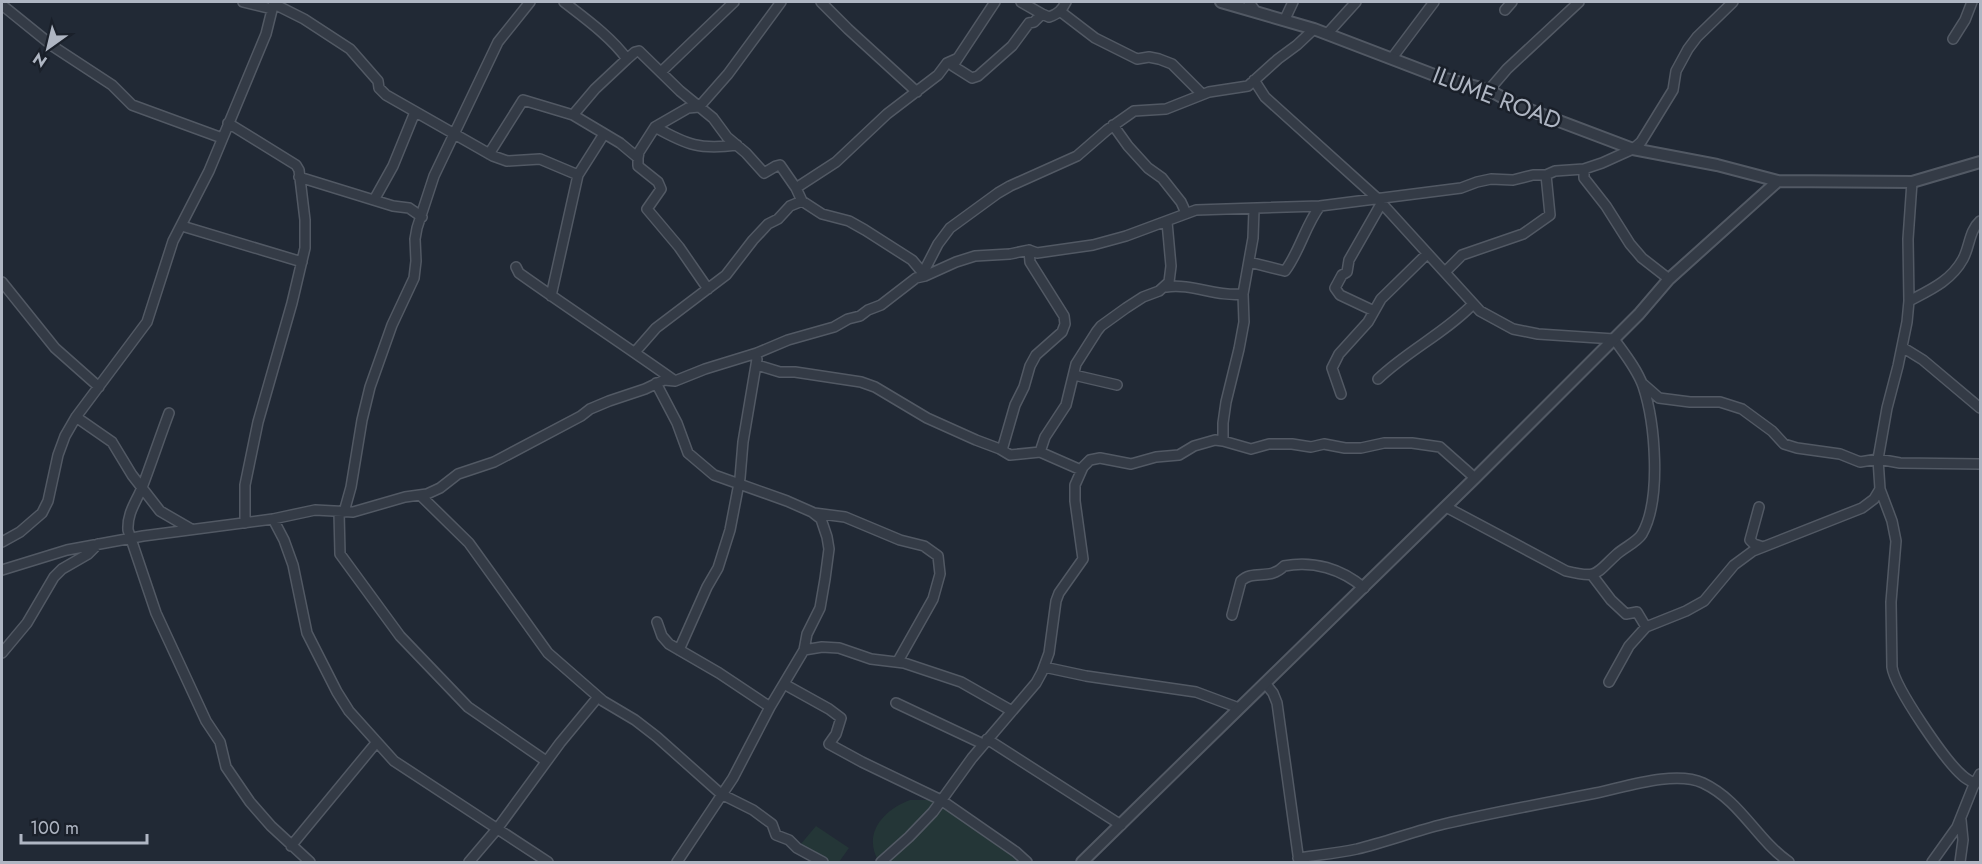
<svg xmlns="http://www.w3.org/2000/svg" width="1982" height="864" viewBox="0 0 1982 864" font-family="Jost,sans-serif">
  <rect width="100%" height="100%" fill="#212935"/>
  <path fill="#243637" d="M910,800H933L1018,858L1022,862H879C862,834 883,810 910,800Z
    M816,826L849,848L839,862H830L800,845Z"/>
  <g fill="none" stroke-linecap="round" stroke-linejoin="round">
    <g stroke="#525964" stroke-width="12">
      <path id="minor" d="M243,2L272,9
        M564,2C586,19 611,37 627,59L635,52L639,51L680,91L713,118L727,137L746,153L764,173L776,166L780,165L796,188L802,201L822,214L849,221L865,230L912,260L923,273
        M821,2L848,29L917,92
        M1021,2L1042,14
        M1249,2L1256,12
        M274,4L304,19L350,49L378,81L379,88L386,95L493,156L507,161L540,159L578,175
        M2,5L54,47L112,85L132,105L222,138
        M1505,10L1512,2
        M1061,12L1095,38L1137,59L1149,57L1159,59L1172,64L1202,94
        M1285,19L1293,2
        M1327,34L1356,2
        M1953,39L1965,20L1972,2
        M1392,58L1434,2
        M956,59L953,66L972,78L978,76L1012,46L1029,23L1034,22L1042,14L1049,17C1058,14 1062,10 1066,2
        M954,64L995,2
        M661,72L734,2
        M1254,80L1265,97L1377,198L1480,311L1513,329L1538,334L1614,339C1624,353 1637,369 1643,386C1655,422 1662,499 1642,534C1637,542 1625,547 1617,554C1595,574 1599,579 1566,571L1446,507
        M1489,90L1507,69L1579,2
        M573,115L595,89L627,59
        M228,123L296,165L299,170L305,220V248L292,303L258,422L245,485V523
        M1113,125L1128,146L1148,168L1162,178L1181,202L1186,213
        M655,127C687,145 700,150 737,145
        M489,154L523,100L573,115L620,143L638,158L639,152L655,127L688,108L699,107L728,74L781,2
        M638,158V166L658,182L661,189L647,209L679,247L708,289
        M1584,169V178L1606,206L1630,244L1642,258L1669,279
        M299,177L393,206L409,208L422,217
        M1912,182L1908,239L1909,301L1907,322L1898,366L1887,408L1878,459L1880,489L1892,521L1896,541L1891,602L1892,667C1895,688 1946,762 1963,776C1966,779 1971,781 1975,784
        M796,188L836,162L887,114L938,75L947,63L956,59
        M374,200L393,166L415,112
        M182,226L302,262
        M1249,262L1285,271C1300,251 1305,226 1320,206
        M516,267L519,273C571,310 623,344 675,381
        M1445,272L1462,255L1523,234L1550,215L1546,175
        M925,276L923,273L938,244L950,228L998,193L1010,186L1077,156L1107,130L1134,111L1166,109L1209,92L1248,86L1278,59L1297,45L1314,29
        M2,282L55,348L99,387
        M1166,287C1192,283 1216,297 1243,294
        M551,296L578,175L604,134
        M1909,301C1930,290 1951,281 1963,259C1970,246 1969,231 1980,221
        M1374,311L1340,295L1335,288L1342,275L1347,272L1349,260L1381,204
        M1902,347L1923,360L1980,408
        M635,352L656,328L726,275L753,240L768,224L778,219L790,206L802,201
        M757,365L780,372H795L861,382L875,387L927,418L976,440L1000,449L1010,455L1040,452L1081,470
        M1074,375L1117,385
        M1378,379C1407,351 1445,333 1473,304
        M656,383L677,423L688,453L714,475L787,501L812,512L821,519L827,537L829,549L825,579L820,608L807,634L804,650
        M1643,384L1659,398L1690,402H1720L1742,409L1772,431L1784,444L1797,448L1840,454L1860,462L1878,459L1900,463L1980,464
        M1341,394L1332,368L1339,354L1368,322L1381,299L1427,254
        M169,413C160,437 152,461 143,485C137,501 127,512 128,530L156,613L206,721L220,742L226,767L250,802L271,826L310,862
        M76,417L112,442L132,475L160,511L191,529
        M1223,441V423L1226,402L1239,349L1244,322L1243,294L1253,238L1254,210
        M1002,450L1015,405L1024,387L1030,366L1036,355L1062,332L1065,324L1064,316L1030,262L1029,250
        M1040,452L1045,437L1066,405L1076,364L1097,331L1101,326L1126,308L1143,297L1159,291L1169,282L1171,266L1167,222
        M420,495L469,543L548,653L603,701L635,720L657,737L721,794L753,810L772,824L776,835L789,840L797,848L823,862
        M1759,507L1750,540L1754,544L1763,547
        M339,512L340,554L400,636L468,707L546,761
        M344,512L351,487L362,420L370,387L392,325L414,278L416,261L415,239L417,228L434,176L498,42L530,2
        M814,513L845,517L900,540L924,546L938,556L940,574L933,599L898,661
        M273,519L284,540L293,565L307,633L337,692L349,711L394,761L548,862
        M2,542L20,532L42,513L48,501L58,455L65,436L76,417L147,322L173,241L209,171L266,34L274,2
        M2,570L67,550L143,536L273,519L315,510L353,512L405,497L427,494L440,488L458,474L494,462L581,416L590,409L609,401L645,389L664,380L675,381L705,369L757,353L788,340L834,327L848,319L860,316L868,310L881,305L916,278L925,276L956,262L975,256L1010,254L1029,250L1037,253L1093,245L1126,236L1196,210L1320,206L1461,188L1477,182L1491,179L1513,180L1533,175H1546L1555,171L1584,169L1602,163L1633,149L1641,142L1673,90L1676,71L1688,49L1697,37L1733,2
        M1592,575L1611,600L1626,614L1637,612L1646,627
        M1232,615L1241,581C1253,569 1270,581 1284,566C1313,560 1342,569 1364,588
        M657,622L662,636L669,644L719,673L770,707
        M679,650L707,587L718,568L730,530L740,478L743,442L757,359
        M2,653L27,623L54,577L62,569L88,554L98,544
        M1044,667L1086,676L1196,692L1239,708
        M1609,682L1629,646L1646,627L1686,611L1704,601L1734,565L1753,551L1862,508L1874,499L1880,489
        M1265,683L1273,693L1277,703L1299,862
        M784,684L829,709L841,718L836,734L829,744L862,762L941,800L1016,852L1027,862
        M896,703L983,744
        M987,739L1121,825
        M291,846L376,743
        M1298,858C1318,855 1338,853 1357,849C1386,842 1415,831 1444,824C1495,812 1545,803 1596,793C1625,787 1675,770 1703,783C1741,801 1756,839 1789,862
        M469,862L497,829L560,743L598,697
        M677,862L733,778L770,707L804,650L822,647L839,648L871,659L904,663L961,682L1012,711
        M881,862L909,837L933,812L972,758L1036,683L1042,672L1049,653L1056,601L1059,593L1083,559L1075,501V485L1083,467L1090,460L1100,458L1131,464L1156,457L1179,455L1194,446L1215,440L1223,441L1251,449L1269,444H1292L1311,447L1324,444L1345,448H1361L1384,443H1412L1440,447L1475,478
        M1932,862L1957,827L1973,787L1980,774
        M1960,862L1963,840L1961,820"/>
    </g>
    <g stroke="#525964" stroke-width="14">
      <path id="tertiary" d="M1221,2L1314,29L1442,78L1489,90L1514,104L1633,149L1717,165L1778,181L1912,182L1980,162
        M1082,862L1475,478L1639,314L1669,279L1778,181"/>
    </g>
    <use href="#minor" stroke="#343b46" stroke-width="9"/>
    <use href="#tertiary" stroke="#343b46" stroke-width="10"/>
  </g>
  <g text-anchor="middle" stroke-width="5" stroke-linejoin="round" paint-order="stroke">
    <g font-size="24" fill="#afb6c3" stroke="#1a202a">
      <text transform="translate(1497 98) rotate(21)" y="8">ILUME ROAD</text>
    </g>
  </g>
  <rect width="1982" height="864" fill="none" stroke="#afb6c3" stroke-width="6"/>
  <g transform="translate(48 48) rotate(214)" stroke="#1a202a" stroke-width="4.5" paint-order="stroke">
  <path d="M0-4.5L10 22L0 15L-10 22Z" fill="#afb6c3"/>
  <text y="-9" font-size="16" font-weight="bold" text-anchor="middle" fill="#afb6c3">N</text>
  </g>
  <path d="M21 834v9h126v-9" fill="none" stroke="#afb6c3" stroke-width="3"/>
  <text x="30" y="834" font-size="18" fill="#afb6c3" stroke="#1a202a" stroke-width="4.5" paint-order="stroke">100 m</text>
</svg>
